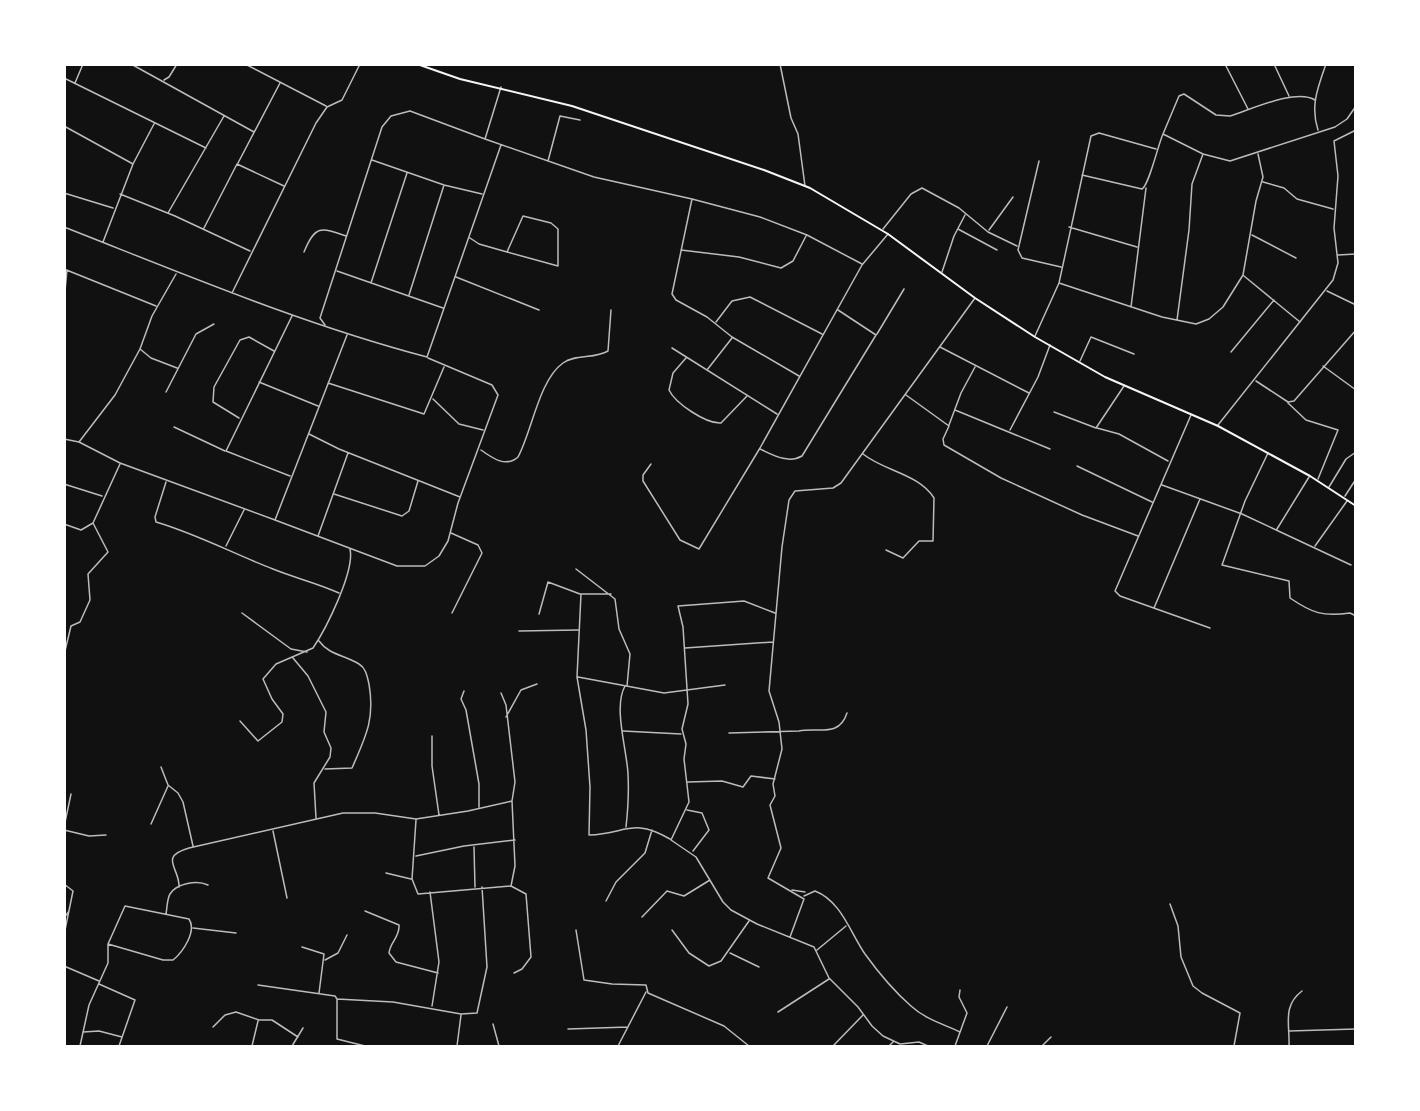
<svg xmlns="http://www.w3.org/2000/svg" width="1420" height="1111" viewBox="0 0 1420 1111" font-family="'Space Grotesk',sans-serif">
  <rect width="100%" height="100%" fill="#111"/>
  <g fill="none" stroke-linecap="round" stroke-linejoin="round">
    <path stroke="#bcbcbc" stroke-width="1.5" d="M131,64L254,132
      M245,64L326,106
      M780,64L791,118L798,134L805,186
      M1225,64L1248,109
      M1274,64L1289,96
      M64,78L206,148
      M164,80L169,77L177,64
      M75,83L83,64
      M64,126L133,164L103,242
      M1318,130C1310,106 1318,87 1326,64
      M1163,134L1179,96L1184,94L1216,115L1230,116C1250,110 1296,88 1315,100
      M485,139L594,177L692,199L760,217L807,235L862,264
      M372,160L444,185L482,194
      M548,161L560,116L580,120
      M1039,161L1018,250L1022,258L1061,267
      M238,163L280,83
      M133,164L154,124
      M1082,175L1142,189C1149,185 1158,145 1163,134L1203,154L1230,161L1335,127L1347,119L1356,106
      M1263,182L1284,188L1297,199L1333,209
      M64,193L113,208
      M120,194L175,216L250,251
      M692,199L672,294L676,300L707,317L732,337L799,376
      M168,213L224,116
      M64,227C184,274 302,324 427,357L501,145
      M1069,227L1137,247
      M204,228L237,164L284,186
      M883,229L911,194L922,188L959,208L988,232L1017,246
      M958,229L997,250
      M989,230L1013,197
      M1252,235L1296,258
      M470,238L479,244L507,252L523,216L551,223L558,229V266L507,252
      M681,250L739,257L781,268L793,261L806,236
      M304,252C315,225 321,227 346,236
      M1338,255L1356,254
      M64,269L156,306
      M337,271L443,308
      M942,272L954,236L965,215
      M1244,276L1300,322
      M456,277L539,310
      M371,283L407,173
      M1059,283L1162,317L1196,324L1209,319L1223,307L1243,275L1256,201L1263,177L1258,154
      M1327,291L1356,305
      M232,293L316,123L327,107L342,100L360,64
      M409,295L444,185
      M64,301L67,270
      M1131,307L1146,188
      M1177,320L1189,230L1192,184L1203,154
      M716,322L732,301L750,297L822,334
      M325,325L320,318L382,127L391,116L410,111L485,139L501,87
      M877,334L904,289
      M1035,336L1059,283L1091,136L1099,133L1156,149
      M940,347L1029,393
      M672,348L777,414
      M140,349L151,358L177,368
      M1231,352L1274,300
      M686,358L673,373L669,390C675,403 706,424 721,423L747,396
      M1080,361L1091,337L1134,354
      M1323,366L1356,390
      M707,370L732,338
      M1256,381L1288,402L1294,401L1356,330
      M259,382L318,406
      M328,383L424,414L444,367
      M166,392L196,334L214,324
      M906,395L949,426L943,439L944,445L1001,478L1082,515L1138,536
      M433,399L459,424L483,430
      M1288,403L1306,420L1338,430L1318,479
      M955,410L1050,449
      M1054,412L1096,428L1124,386
      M1191,415L1115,591L1120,596L1210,628
      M239,418L213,402L214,387L240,340L249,337L274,351
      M949,425L961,393L975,367
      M1218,425L1333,280L1338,263L1334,228L1338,176L1334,141L1356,130
      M174,427L225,451
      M1097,428L1119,434L1168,461
      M1010,430L1038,377L1050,345
      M309,434L339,449L460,497
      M64,439L79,442L120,463L275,520L347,335
      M79,442L115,395L140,349L152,316L176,274
      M760,449C773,455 788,464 802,456L876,335L838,310
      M481,450C492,458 506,468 518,457C532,431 539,380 563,363C575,354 595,359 608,351L611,310
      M1268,453L1245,501L1222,565L1289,581L1290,598C1312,613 1323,617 1350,613L1356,616
      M863,454C884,471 919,474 934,498L933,541H919L903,558L886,550
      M651,464L643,475V481L680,540L699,549L760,448L862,265L888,234
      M1077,466L1152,502
      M290,476L226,451L292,316
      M166,482L155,517L156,522C197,534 234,554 273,569C295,578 317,583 339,593
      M64,484L102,496
      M1162,485L1242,514L1351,565
      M1329,487L1346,459L1356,452
      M334,494L402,516L409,511L418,481
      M1345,496L1356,479
      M275,520L397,566H425L439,556L448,541L458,503L498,395L492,385L428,358
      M64,524L81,530L93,523L120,464
      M1277,529L1309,477
      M451,533L478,545L482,553L452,613
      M318,536L348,453
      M226,546L244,510
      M1315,546L1347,501
      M576,569L615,599L619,629L630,654L627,686
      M581,594L577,677L586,730L590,787L589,835C626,834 632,817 670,839
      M1154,608L1200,499
      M242,613L291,649L307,652
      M775,613L744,601L678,606L683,627L688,704L682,729L686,744L684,759L689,802L671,840L696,857L723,902L731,910L757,924L814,947L829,978L858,1007L872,1026L883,1036L900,1044L919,1042L928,1046
      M539,614L548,582L580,594H611
      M519,631L578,630
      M319,641C329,655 345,655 359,664C366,668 367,676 369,684C375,719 366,736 352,768L325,769
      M685,648L773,642
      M64,655L71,626L80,622L90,600L88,574L108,552L93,523
      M293,658L308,676L326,712L324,732L331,748L330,757L314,783L316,818
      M578,677L664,693L725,685
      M625,686C613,707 627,750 628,774C629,792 628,809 626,827
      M464,691L461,699L466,710L479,784V807
      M501,693L506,705L515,782L512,801L515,866L511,886
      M506,717L521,690L537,684
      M240,721L258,741L282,722L283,714L272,699L263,679L276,664L313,648C326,629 355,571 350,549
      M623,731L681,734
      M729,733L799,731C818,727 839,738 847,713
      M432,736V766L439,815
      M161,767L168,785L178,793L183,802L193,846
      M688,782L722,781L743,787L751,776L775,779
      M687,810L702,813L709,830L693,851
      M1356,812V832
      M416,820L412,879L418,894L511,886L526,894L531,957L522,969L514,973
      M151,824L168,786
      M64,827L71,794
      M64,830L89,836L106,835
      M273,831L287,898
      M474,847L475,887
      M416,856L464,846L515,840
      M386,873L411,879
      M64,884L73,891L64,935
      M179,887C180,868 158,857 189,848L343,813H375L416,819L468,811L512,801
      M792,890L805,892
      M430,892L439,962L432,1006
      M804,896L815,891C841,901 850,932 865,954C878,972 895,992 911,1006C925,1019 943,1024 960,1032
      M606,901L616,882L645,853L652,830
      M1170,904L1178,926L1181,957L1193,986L1202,993L1240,1013L1234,1046
      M365,911L399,925C400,937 390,942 389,953L396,962L438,973
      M166,914C167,909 167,899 170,894C177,883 197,880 208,885
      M642,917L667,891L684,896L710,880
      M64,918L69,911
      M193,928L236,933
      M576,930L584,980L612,984L646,985L648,993L724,1026L749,1046
      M672,930L689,953L709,966L721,961L749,921
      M790,937L804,899L768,878L781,848L770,805L775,796L773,784L782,749L779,722L769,691L782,547L789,500L795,491L833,488L841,483L975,298
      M302,947L324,954L319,993
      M817,950L846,926
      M730,953L759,967
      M325,960L338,953L347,935
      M64,966L99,981
      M99,984L135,1000L119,1046
      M258,985L335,996L337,999L393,1002L461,1014L477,1013L487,967L482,887
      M337,1000V1039L365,1046
      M778,1012L829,979
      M493,1024L499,1046
      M213,1027L225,1015L236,1012L259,1020H272L298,1037
      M568,1029L628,1027
      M1289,1031L1356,1029
      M83,1032L99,1031L122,1037
      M80,1046L89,1005L108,963V944L125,906L189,919C197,931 183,952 173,960H163L108,944
      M252,1046L258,1021
      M292,1046L303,1028
      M457,1046L461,1015
      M618,1046L646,992
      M833,1046L863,1015
      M889,1046L893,1042
      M955,1046L967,1013L959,997L960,990
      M987,1046L1007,1007
      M1042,1046L1051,1037
      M1289,1046C1290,1025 1282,1006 1302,991"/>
    <path stroke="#f5f5f5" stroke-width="2" d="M417,64L460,79L572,106L764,170L810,188L888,234L975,298L1035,337L1105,377L1218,426L1310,476L1356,506"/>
  </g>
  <rect width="1420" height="1111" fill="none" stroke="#ffffff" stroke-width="132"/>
</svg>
